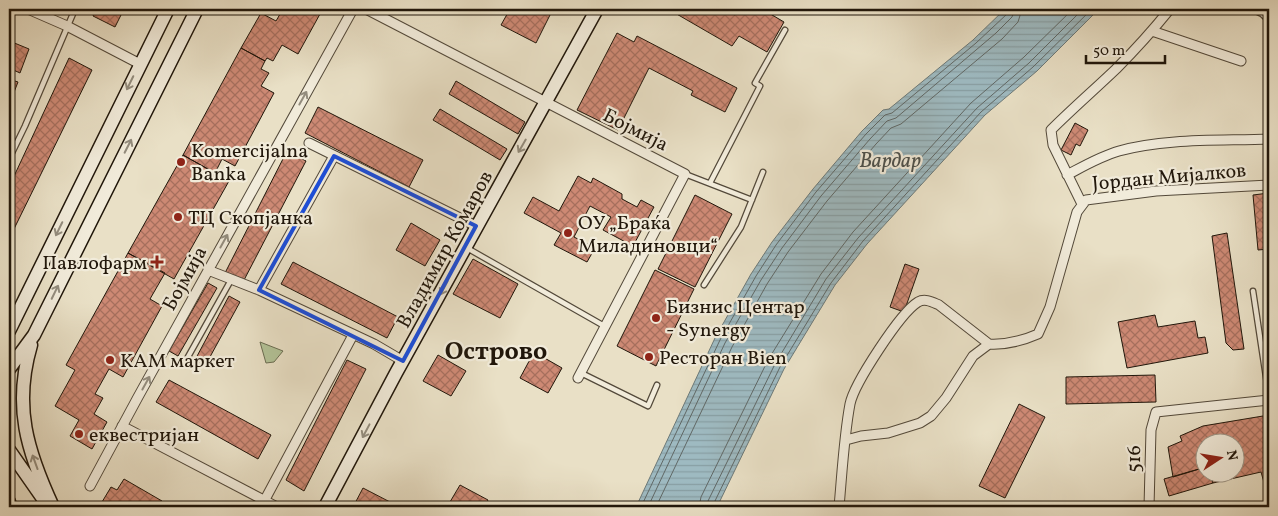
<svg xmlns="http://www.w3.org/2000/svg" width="1278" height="516" viewBox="0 0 1278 516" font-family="Vollkorn,serif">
  <defs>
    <pattern id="water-rules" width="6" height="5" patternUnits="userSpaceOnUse" patternTransform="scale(1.25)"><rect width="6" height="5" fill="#9ebac1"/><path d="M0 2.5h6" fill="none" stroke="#889fa4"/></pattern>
    <pattern id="building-cross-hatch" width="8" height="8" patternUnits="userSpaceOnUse" patternTransform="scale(1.25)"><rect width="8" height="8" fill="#cd8974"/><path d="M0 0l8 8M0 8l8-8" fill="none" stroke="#a66f5d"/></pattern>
  </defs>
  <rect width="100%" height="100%" fill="#e9e0c6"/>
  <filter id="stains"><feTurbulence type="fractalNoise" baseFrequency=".004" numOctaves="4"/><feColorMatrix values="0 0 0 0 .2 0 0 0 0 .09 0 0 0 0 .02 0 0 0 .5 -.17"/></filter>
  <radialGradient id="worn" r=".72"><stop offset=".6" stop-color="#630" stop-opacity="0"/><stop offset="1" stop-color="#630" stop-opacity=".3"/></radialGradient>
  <path fill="#b3c398" stroke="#6a6d52" d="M260,342L283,351L274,362L266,363Z"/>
  <path fill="url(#water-rules)" stroke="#6c7978" d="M1005,9H1099L1037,71L985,115L867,244L835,285L784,369L717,507H636L715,338L751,274L772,242L813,189L862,131L883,110L889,109L973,40Z"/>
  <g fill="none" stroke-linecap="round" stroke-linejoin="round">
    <path stroke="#606866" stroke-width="1" d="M641,507L720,340L756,276L776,245L816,192L866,134L885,115L892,113L976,43L1007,14L1008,9
      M648,507L725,343L761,280L782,248L821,196L870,139L887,121L896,118L996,33L1012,17L1015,9
      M656,507L732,347L767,284L788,252L827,201L876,144L891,128L901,124L1002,39L1018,22L1022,9
      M699,507L701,497L768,360L821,274L853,232L971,103L1024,57L1073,9
      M707,507L708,501L775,364L826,279L858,238L977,108L1029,63L1083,9
      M713,507L714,503L780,367L831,283L863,241L981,112L1033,67L1092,9"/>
  </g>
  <path fill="url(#building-cross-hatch)" stroke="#21170b" d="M96,9H124L115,27L93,16Z
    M283,9H311L320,14L298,54L282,45L273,61L267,58L265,61L241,48L261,13L276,21Z
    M510,9H553L536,43L501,25Z
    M668,9H725L735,15L738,9H762L784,22L767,52L739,36L732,46Z
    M617,33L634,42L637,36L737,88L725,112L691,95L693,91L649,68L618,130L577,110Z
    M12,42L29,49L20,73L9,68V49Z
    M241,48L265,61L261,69L269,73L261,86L274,93L235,166L222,159L215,173L183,155Z
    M69,58L92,70L13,231L9,229V187Z
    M9,79L18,82L9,105Z
    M456,81L525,122L518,134L449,94Z
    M318,107L423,160L409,187L305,133Z
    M440,109L507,149L500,160L433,120Z
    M1075,123L1088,130L1080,146L1076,144L1071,155L1061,150Z
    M287,151L306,161L243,282L225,273Z
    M183,155L229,181L174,279L128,253Z
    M578,176L591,183L593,178L622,194V199L637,207L641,200L654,207L633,246L603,230L611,217L590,206L574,237L595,248L587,262L554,245L561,233L524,213L533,197L559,211Z
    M1269,193V249L1258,250L1253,195Z
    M695,195L732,214L695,287L658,269Z
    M411,223L440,240L425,266L396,250Z
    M1227,233L1244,349L1233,350L1226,343L1212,236Z
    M128,253L165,273L150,299L162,306L123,377L109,369L95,394L103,398L94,414L107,422L92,449L70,436L79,420L55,406L75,370L66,365Z
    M473,259L518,284L500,318L453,294Z
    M293,262L398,317L387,338L281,284Z
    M905,264L919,269L904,312L890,307Z
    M655,270L694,289L656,366L617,346Z
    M208,283L217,288L178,356L169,351Z
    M229,296L240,302L205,366L195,360Z
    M1155,315L1158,327L1195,321L1198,338L1205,337L1208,353L1127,368L1118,322Z
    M534,352L562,368L548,393L520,378Z
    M438,355L466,371L451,396L423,381Z
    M347,360L366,369L304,491L286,480Z
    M1155,375L1156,402L1066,404V377Z
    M169,380L271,435L258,459L156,402Z
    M1019,404L1045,417L1005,498L979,486Z
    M1269,415V500L1261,472L1213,483L1210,474H1236V444H1206V467L1173,477L1168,447L1182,441L1180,436L1203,426Z
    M1206,467V474H1210L1213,483L1169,496L1164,479Z
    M124,479L162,501L158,507H127L123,505L122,507H99L111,487L117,490Z
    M460,485L488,500L484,507H447Z
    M363,488L392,503L390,507H353Z"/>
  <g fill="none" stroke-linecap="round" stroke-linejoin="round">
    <g stroke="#53493a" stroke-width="7">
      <path id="lane" d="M1252,9L1262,14L1263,9
        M1262,14L1269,21
        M9,159L25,126L75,9
        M685,174L752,200
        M710,183L760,86L755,83L785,30
        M467,248L606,327
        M704,285L741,227L763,172
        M1253,291L1269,397
        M184,364L231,280
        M581,373L648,406L657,385"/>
    </g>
    <g stroke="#53493a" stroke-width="11">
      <path id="street" d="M28,9L67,26L140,64
        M366,9L685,174L578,378
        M9,11L10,9
        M1152,31L1241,61
        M309,143L476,226
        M1067,175C1084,166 1101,156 1119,151C1165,138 1222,141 1269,139
        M1082,204L1053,145L1051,130C1072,109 1094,90 1116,69C1135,50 1153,30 1170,9
        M208,270L259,290L374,344L403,361
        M259,290L334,156
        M989,344C1007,345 1022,341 1038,334L1050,307L1077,212L1086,200L1156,191L1269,185
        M122,426L277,507
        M846,440L861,436L888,433L920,423L931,416L946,398L973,356L989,344
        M90,486L138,397L353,9
        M261,507L353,335
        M839,507C842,474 844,436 850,404C854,384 900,313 918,302C925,298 932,302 939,305L989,344
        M1149,507L1151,430L1156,412L1269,400"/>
    </g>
    <g stroke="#21170b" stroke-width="15">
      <path id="secondary" d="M9,331L168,9
        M31,345C13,406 27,451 53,507
        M9,369L34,335L197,9
        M9,450L46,503
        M9,502L10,507
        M325,507L396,373L597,9"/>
    </g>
    <use href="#lane" stroke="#f1ebda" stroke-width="4.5"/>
    <use href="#street" stroke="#f1ebda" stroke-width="9"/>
    <use href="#secondary" stroke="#f1ebda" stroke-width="12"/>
  </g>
  <defs><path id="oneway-shaft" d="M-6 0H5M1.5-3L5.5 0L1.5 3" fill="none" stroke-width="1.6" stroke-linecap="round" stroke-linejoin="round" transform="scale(1.25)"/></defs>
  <g stroke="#938c7d">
    <use href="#oneway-shaft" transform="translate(130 83) rotate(116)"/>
    <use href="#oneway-shaft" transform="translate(303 98) rotate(-61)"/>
    <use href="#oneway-shaft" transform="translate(128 146) rotate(-63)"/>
    <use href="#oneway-shaft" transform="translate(522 146) rotate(120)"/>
    <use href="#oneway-shaft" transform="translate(59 229) rotate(116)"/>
    <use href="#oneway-shaft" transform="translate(224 241) rotate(-61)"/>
    <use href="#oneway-shaft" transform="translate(444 288) rotate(118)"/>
    <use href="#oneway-shaft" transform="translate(55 292) rotate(-64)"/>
    <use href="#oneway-shaft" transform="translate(146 383) rotate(-61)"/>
    <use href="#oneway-shaft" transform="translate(366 431) rotate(118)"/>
    <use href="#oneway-shaft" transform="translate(35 462) rotate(-110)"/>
  </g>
  <path fill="none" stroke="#1d4ed8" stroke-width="4" stroke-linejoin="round" d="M334,156L476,226L403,361L259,290Z"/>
  <g fill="#8f2418" stroke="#f1ebda" stroke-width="2">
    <circle cx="181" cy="162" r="5"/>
    <circle cx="178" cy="217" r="5"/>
    <circle cx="568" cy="233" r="5"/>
    <path d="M154.5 254.5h5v5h5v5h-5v5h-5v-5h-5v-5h5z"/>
    <circle cx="656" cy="318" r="5"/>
    <circle cx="649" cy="357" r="5"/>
    <circle cx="110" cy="360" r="5"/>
    <circle cx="79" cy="434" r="5"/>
  </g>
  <g text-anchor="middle" stroke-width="4.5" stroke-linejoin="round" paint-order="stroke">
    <g font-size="20" fill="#21170b" stroke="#f1ebda">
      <text transform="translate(636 129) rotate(27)" y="7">Бојмија</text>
      <text transform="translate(1169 176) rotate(-5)" y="7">Јордан Мијалков</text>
      <text transform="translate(444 249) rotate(-61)" y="7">Владимир Комаров</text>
      <text transform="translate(184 278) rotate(-61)" y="7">Бојмија</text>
      <text transform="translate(1133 459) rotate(-89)" y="7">516</text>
    </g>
    <g font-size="20" fill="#21170b" stroke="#f1ebda" text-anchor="start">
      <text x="191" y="157">Komercijalna<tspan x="191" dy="23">Banka</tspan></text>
      <text x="188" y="224">ТЦ Скопјанка</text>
      <text x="578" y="229">ОУ „Браќа<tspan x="578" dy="23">Миладиновци“</tspan></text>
      <text x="147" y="269" text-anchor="end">Павлофарм</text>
      <text x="666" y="313">Бизнис Центар<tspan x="666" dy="23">- Synergy</tspan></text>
      <text x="659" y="364">Ресторан Bien</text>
      <text x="120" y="367">KAM маркет</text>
      <text x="89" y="441">еквестријан</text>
    </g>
    <g font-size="21" font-style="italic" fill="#4d504b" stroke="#f1ebda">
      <text x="890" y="167">Вардар</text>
    </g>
    <g font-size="25" font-weight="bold" fill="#21170b" stroke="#f1ebda">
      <text x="496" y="359">Острово</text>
    </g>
  </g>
  <rect width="1278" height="516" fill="none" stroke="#e9e0c6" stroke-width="30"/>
  <rect x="10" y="10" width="1258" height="496" fill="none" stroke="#21170b" stroke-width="2.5"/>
  <rect x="15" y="15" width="1248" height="486" fill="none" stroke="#21170b"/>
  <g transform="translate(1220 458) rotate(78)"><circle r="24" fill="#f1ebda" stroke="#9e9687"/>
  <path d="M0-4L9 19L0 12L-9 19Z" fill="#8f2418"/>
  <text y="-8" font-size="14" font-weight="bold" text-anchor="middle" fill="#21170b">N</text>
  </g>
  <path d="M1086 55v8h79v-8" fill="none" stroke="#21170b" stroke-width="2.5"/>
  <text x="1093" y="55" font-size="15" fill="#21170b" stroke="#f1ebda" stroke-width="4" paint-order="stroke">50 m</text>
  <rect width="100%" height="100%" filter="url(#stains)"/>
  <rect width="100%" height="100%" fill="url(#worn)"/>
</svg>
